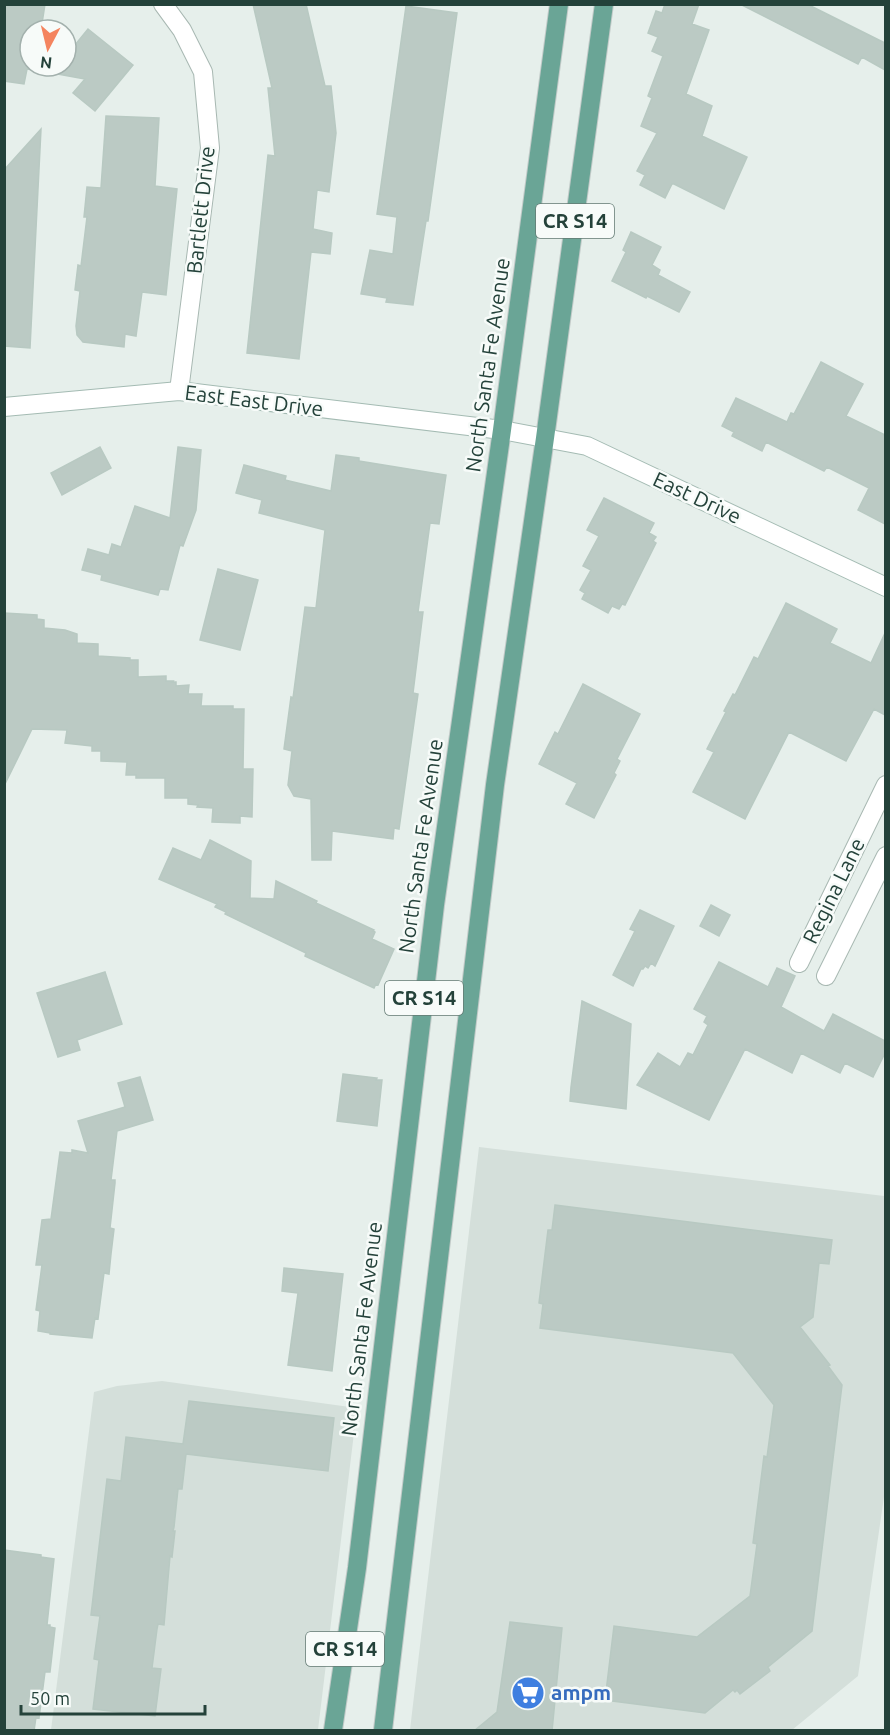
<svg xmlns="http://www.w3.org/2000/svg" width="890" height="1735" viewBox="0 0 890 1735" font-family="Ubuntu,sans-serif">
  <rect width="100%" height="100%" fill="#e6efeb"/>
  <path fill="#d4dfda" d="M479,1147L884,1196L886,1483L858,1676L792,1730H410Z
    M162,1381L357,1408L318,1730H51L94,1392L117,1386Z"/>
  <path fill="#bbcac4" stroke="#b8c9c2" stroke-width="1.5" d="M4,4H45L41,30H30V66H35L34,70L27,69L24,84L4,81Z
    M253,4H306L325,86H331L336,133L329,192L317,190L313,229L332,233L330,254L311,252L299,359L247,353L268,155L275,156L268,88H272Z
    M665,4H699L692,24L709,30L686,94L712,106L702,136L747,157L724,209L674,184H672L665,198L640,185L645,175L637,171L657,133L641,126L652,98L648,96L663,56L652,51L658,37L648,33L656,11L662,13Z
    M740,4H807L885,43V70L862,57L858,64Z
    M406,6L457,13L428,221H426L413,305L386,302L387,298L361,294L370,250L393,254L397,217L377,214Z
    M88,29L133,65L95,111L73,93L85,79L52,73L58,66H66V56Z
    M106,116L159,118L155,186L177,189L166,295L142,292L136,336L125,334L124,347L83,342L77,335L76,326L80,291L75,290L78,265L81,266L87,217H84L87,187L101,188Z
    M41,129L30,348L4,346V170Z
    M631,232L661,247L652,265L660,270L658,275L690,292L679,312L647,296L646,298L612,281L626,252L623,250Z
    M821,362L863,384L846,416L885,435V524L858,510L869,488L827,467L824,471L766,442L762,451L732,436L734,432L722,426L736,398L787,422L791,413L794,414Z
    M100,447L111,468L62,495L51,473Z
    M178,447L201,450L196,510L183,546L180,545L168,590L160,589L158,595L101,580L102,575L82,570L88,549L109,555L112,544L121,547L135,506L170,518Z
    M336,455L359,458V461L446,475L439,524L430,523L418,612H423L413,693L418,694L399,829L394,828L393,839L332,831L331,860H312L311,799L294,796L288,785L292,751L284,749L291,697L293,698L305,607L316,608L325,530L259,513L262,500L236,493L244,465L286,476L285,480L331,491Z
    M604,498L654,523L649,533L656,537L653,541L656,543L625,605L622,604L619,609L612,606L608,613L582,599L585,593L580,590L591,570L583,566L599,536L587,530Z
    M218,569L258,580L240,650L200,640Z
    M786,603L837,629L830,643L871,663L885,633V715L874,709L846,761L789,732L745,819L693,792L714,752L707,749L726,712L724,711L733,694L735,695L754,657L758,659Z
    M4,613L37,615V619L44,620V628L65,630L77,634V643L98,644V656L130,658V660H138V677L166,676V681H173L172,682H176V686L189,685L188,694H202L201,706H233V709H244L243,769H253L252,817L240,816V823L212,822L213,808L197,807L198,805L188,804V798H165V778H136V775H126L127,762L101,761V751H92V746L65,743L67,730L32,729L4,786Z
    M583,684L640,714L617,759L620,761L614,773L616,775L594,818L566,804L577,783L539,764L555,732L558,734Z
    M210,840L251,861L250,898L274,899L276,881L317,901L316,903L374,930L373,931L375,932L372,939L394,949L378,985L376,984L374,988L305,956L306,953L225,914L226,912L215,907L217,904L159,879L173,848L201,860Z
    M711,905L730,915L719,936L700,926Z
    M640,910L674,926L655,966L651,963L648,968L645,966L643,969H641L633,986L613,975L635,931L630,929Z
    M719,962L768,987L777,968L795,976L781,1007L824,1031L833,1014L885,1041V1053L873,1077L845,1063L840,1073L801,1053L792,1073L745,1049L709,1120L637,1085L658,1053L680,1067L688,1053L693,1055L708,1025L704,1022L707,1016L694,1009Z
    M105,972L122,1024L77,1040L80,1050L58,1057L37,993Z
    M582,1001L631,1024L626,1109L570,1101L571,1087Z
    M343,1074L377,1078L376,1080H382L377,1126L337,1121Z
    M140,1077L153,1120L117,1131L111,1180H115V1183L110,1228L114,1229L111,1254L109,1274L104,1273L98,1319L95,1318L92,1338L50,1334V1333L38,1331L40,1311L36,1310L42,1265H36L42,1220L51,1219L60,1152L72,1153V1150L88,1153L78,1121L125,1107L118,1083Z
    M555,1205L832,1240L829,1264L819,1263L813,1317L800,1327L830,1365L828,1366L842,1385L812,1631L768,1667L770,1671L740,1694L737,1690L735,1692L733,1690L705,1713L605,1700L614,1626L697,1637L750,1596L757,1544L753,1543L764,1456L767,1457L774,1405L733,1353L540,1328L543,1304L539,1303L548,1230H552Z
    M284,1268L343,1274L332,1371L288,1365L298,1293L282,1291Z
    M189,1401L334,1418L328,1471L186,1454L182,1489H178L174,1527L173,1531H175L172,1557L170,1556L164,1625L158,1624L157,1629L152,1668L161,1669L155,1716L93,1709L99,1660L94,1659L100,1616L91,1615L107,1479L121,1481L126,1437L183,1444Z
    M4,1550L41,1555V1557L54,1559L47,1625H50V1627L55,1628L50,1672H45L39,1718L36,1717L34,1731H4Z
    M510,1622L562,1628L552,1731H474L497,1712Z"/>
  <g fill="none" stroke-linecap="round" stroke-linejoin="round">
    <g stroke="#a8b8b2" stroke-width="20">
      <path id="street" d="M163,4L182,30L203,72L210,148L179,391
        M799,963L886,785
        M826,976L886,856"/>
    </g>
    <g stroke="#a4bbb3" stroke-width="20">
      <path id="secondary" d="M4,407L179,391L502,430L587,446L886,587"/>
    </g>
    <g stroke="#c2cac8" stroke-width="20">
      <path id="primary" d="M333,1730L357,1568L435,905L502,430L559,4
        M383,1730L495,785L545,438L604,4"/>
    </g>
    <use href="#street" stroke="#fff" stroke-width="18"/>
    <use href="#secondary" stroke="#fff" stroke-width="18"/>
    <use href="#primary" stroke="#6aa596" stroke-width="18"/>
  </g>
  <defs>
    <g id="supermarket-disc" transform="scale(1.725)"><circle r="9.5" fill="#3f7fe0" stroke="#f7fbf9"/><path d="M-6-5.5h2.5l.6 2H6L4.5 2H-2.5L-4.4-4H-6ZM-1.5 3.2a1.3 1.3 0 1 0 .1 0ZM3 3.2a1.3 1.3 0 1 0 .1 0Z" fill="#fff"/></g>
  </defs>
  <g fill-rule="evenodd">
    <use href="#supermarket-disc" x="528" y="1693"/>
  </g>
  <g text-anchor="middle" stroke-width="5" stroke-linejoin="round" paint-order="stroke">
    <g fill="#f7fbf9" stroke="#637a73" stroke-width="1.5">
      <rect x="536" y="204" width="78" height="34" rx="4.5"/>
      <rect x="385" y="981" width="78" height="34" rx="4.5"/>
      <rect x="306" y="1632" width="78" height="34" rx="4.5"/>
    </g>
    <g font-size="20" font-weight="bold" fill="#24423a">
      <text x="575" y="228">CR S14</text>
      <text x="424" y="1005">CR S14</text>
      <text x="345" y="1656">CR S14</text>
    </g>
    <g font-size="21" fill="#24423a" stroke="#f7fbf9">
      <text transform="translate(201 210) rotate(-84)" y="7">Bartlett Drive</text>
      <text transform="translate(488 365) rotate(-82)" y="7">North Santa Fe Avenue</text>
      <text transform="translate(254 401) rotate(7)" y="7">East East Drive</text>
      <text transform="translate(697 498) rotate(25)" y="7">East Drive</text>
      <text transform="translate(421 846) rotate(-82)" y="7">North Santa Fe Avenue</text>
      <text transform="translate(834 891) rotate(-64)" y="7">Regina Lane</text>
      <text transform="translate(362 1329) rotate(-83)" y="7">North Santa Fe Avenue</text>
    </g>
    <g font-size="21" font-weight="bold" fill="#366cbe" stroke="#f7fbf9" text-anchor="start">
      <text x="551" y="1700">ampm</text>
    </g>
  </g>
  <rect width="890" height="1735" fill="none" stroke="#24423a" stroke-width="12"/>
  <g transform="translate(48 48) rotate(187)"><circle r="28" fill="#f7fbf9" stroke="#a3b1ad" stroke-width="1.5"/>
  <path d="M0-4.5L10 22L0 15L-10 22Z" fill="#f4845f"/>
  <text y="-9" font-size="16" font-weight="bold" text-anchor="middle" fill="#24423a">N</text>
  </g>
  <path d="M21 1705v9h184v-9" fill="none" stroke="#24423a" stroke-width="3"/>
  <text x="30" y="1705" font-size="18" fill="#24423a" stroke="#f7fbf9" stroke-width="4.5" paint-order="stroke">50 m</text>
</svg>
